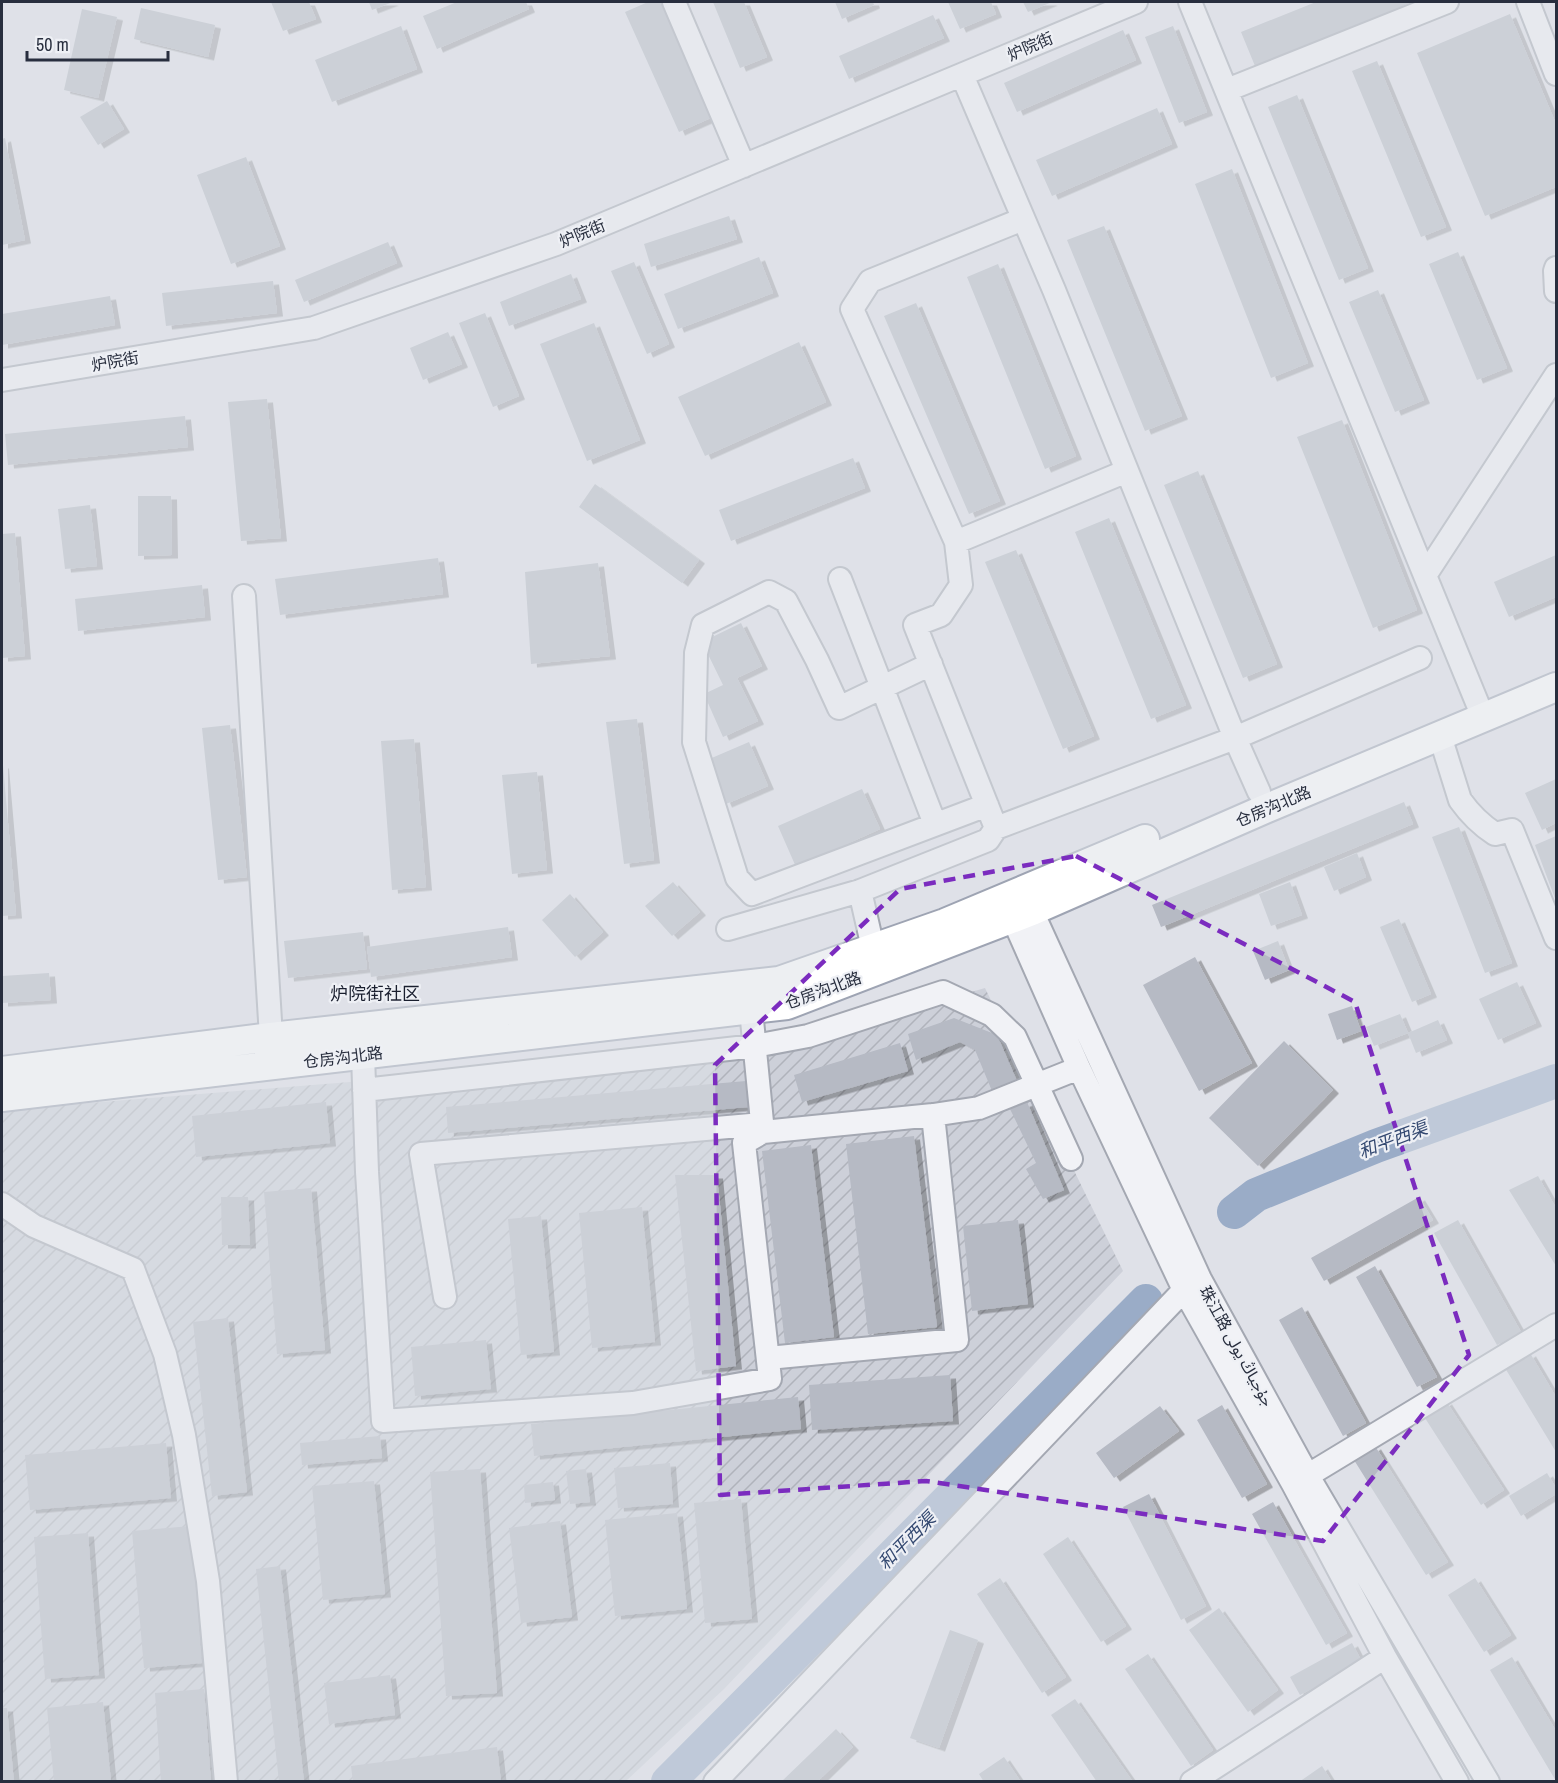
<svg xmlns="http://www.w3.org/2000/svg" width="1558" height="1783" viewBox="0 0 1558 1783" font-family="'Archivo Narrow','Noto Sans Arabic','Noto Sans SC',sans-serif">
  <defs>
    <pattern id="industrial-furrows" width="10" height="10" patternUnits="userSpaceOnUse" patternTransform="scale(1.5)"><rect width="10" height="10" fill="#cdd0d9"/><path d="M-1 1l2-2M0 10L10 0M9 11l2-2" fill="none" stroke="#b0b3bb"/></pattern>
    <filter id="shadow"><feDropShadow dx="6" dy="3.5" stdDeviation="0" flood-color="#0004"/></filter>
  </defs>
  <rect width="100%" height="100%" fill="#dfe1e8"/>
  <path fill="url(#industrial-furrows)" d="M985,988L1123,1271L724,1689L626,1781L2,1782V1110L784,1047Z"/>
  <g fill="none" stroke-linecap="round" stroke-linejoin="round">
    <path stroke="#9aacc7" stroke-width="34" d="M1234,1212L1256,1195L1376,1146L1556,1081
      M668,1782L1146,1301"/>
  </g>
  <path fill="#b6bac4" filter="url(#shadow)" d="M271,2H309L316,19L283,31Z
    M369,2H393L372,10Z
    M457,2H526L529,9L437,49L423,16Z
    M648,2H661L713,117L679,132L625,12Z
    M713,2H744L767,57L740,68Z
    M835,2H873L874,5L842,19Z
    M948,2H991L996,14L960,29Z
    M1023,2H1052L1028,12Z
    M1316,2H1412L1255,66L1241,32Z
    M141,8L215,25L208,57L134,39Z
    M82,9L117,17L98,98L64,90Z
    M1510,14L1556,124V187L1485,216L1417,53Z
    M933,15L944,38L849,79L839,56Z
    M401,26L417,69L332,102L315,60Z
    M1173,26L1207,112L1179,123L1145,37Z
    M1123,30L1136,60L1017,112L1004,83Z
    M1377,61L1446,227L1421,237L1352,71Z
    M1297,95L1368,268L1339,280L1268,107Z
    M107,101L124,129L98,145L80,117Z
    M1157,108L1172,144L1052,196L1036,160Z
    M5,138L25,240L2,245V139Z
    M246,157L280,246L231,264L197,175Z
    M1232,169L1308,363L1271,378L1195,184Z
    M729,216L737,239L651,267L644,244Z
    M1104,226L1182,416L1145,431L1067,240Z
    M388,242L397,263L304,302L295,280Z
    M1458,252L1507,368L1477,380L1429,264Z
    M759,257L773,293L678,329L664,294Z
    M634,262L669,344L647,354L611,271Z
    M998,264L1076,456L1045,469L967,277Z
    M571,274L581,299L509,326L500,302Z
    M273,281L277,313L166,326L162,293Z
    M1378,290L1424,400L1395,412L1349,302Z
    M110,296L115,325L2,345V314Z
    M916,303L1000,501L969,514L884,316Z
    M485,313L519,396L493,407L459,323Z
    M594,323L640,440L587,461L540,344Z
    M448,332L462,364L423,380L410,348Z
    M799,342L826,402L705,456L678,397Z
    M267,399L281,538L241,541L228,402Z
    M185,416L188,447L8,465L5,434Z
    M1342,420L1417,610L1373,628L1297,437Z
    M853,458L865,488L731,541L719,510Z
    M1198,471L1277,664L1243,678L1164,485Z
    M595,484L699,560L682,583L579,507Z
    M138,496H171L172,555L138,556Z
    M90,505L97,566L65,569L58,509Z
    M1109,518L1186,705L1151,719L1075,532Z
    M15,533L25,656L2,658V534Z
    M1016,550L1094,736L1063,749L985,562Z
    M1556,555V597L1509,617L1494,582Z
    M438,558L443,594L280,615L275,579Z
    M598,563L610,656L531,664L525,572Z
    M202,585L205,617L78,631L75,599Z
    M741,623L762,666L737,678L758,721L723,737L704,694L723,685L702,642Z
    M637,719L654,860L624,864L606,722Z
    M230,725L247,877L218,880L202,728Z
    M414,739L426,887L392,890L381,741Z
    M749,742L768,786L726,804L707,760Z
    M2,765H3L16,915L2,916Z
    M537,772L547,870L512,874L502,775Z
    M1556,779V823L1542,830L1525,793Z
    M862,789L880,829L796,867L778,826Z
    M1404,802L1413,824L1161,927L1152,905Z
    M1459,827L1512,963L1485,973L1432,837Z
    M1556,836V901L1535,845Z
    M1357,853L1366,877L1334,891L1324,867Z
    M673,882L700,912L672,936L645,906Z
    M1290,882L1302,915L1271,926L1259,894Z
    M570,894L603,932L575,957L542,920Z
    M1399,919L1431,994L1412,1002L1380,927Z
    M508,927L512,957L371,977L367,947Z
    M363,932L367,969L288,978L284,941Z
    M1278,941L1289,970L1265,980L1253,951Z
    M1195,957L1252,1063L1199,1091L1143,985Z
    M49,973L51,1000L2,1003V976Z
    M1517,982L1536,1023L1498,1040L1479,999Z
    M1352,1006L1361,1031L1337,1040L1328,1014Z
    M1400,1014L1408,1033L1374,1046L1366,1027Z
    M954,1018L997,1035L1017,1081L992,1091L975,1050L960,1042L916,1060L908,1034Z
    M1438,1020L1447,1040L1416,1053L1408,1033Z
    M1284,1041L1333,1090L1258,1166L1209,1118Z
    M900,1043L908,1071L802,1102L794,1075Z
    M746,1081L749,1107L448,1133L446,1107Z
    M326,1102L330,1143L196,1157L192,1116Z
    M1027,1102L1064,1190L1043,1199L1026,1169L1036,1163L1010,1109Z
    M914,1136L937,1327L868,1334L846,1144Z
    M811,1145L834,1337L785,1343L762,1151Z
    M675,1175H717L736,1366L696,1371Z
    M1538,1176L1556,1208V1266L1509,1190Z
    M311,1188L325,1350L277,1354L264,1192Z
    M221,1197H248L250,1245H222Z
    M1419,1197L1433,1220L1324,1281L1311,1258Z
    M642,1207L655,1342L592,1348L579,1213Z
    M541,1216L554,1352L521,1355L508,1219Z
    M1018,1220L1028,1304L972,1311L963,1226Z
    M1458,1220L1521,1332L1497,1345L1434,1233Z
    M1375,1266L1437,1377L1417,1387L1356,1277Z
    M1302,1307L1366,1423L1343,1436L1279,1320Z
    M228,1318L247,1492L212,1496L193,1322Z
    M486,1340L491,1389L415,1396L411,1347Z
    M1530,1353L1556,1397V1452L1505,1368Z
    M950,1375L953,1421L812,1430L809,1385Z
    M798,1397L801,1429L534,1456L531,1424Z
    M1446,1401L1504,1490L1481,1505L1423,1415Z
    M1222,1405L1267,1484L1242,1498L1197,1420Z
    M1160,1406L1179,1431L1114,1478L1096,1453Z
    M380,1436L382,1458L302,1465L300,1443Z
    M166,1443L171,1498L30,1510L25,1455Z
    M1375,1446L1448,1562L1426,1575L1354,1460Z
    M670,1463L673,1504L618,1508L614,1468Z
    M480,1469L497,1693L446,1696L430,1472Z
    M586,1469L590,1502L570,1504L566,1471Z
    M1547,1473L1556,1488V1494L1521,1516L1509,1496Z
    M374,1481L385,1594L323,1600L312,1486Z
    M553,1482L555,1500L525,1503L524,1485Z
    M1149,1494L1206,1606L1181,1620L1123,1507Z
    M741,1499L752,1619L705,1623L694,1503Z
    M1273,1502L1347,1633L1326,1645L1252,1514Z
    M677,1513L687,1609L615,1616L605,1520Z
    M560,1521L572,1617L521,1623L509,1528Z
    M191,1526L202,1663L144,1668L132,1531Z
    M88,1533L99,1675L45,1679L34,1537Z
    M1068,1537L1126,1626L1101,1642L1043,1554Z
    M280,1566L304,1782H279L256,1569Z
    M1000,1578L1066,1677L1042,1693L977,1594Z
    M1475,1578L1511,1635L1484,1652L1448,1595Z
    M1219,1608L1278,1690L1248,1712L1189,1630Z
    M950,1630L978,1640L939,1748L910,1738Z
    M1352,1643L1362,1662L1300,1695L1290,1677Z
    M1148,1654L1213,1750L1191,1766L1125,1669Z
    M1512,1657L1556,1731V1781L1490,1670Z
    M390,1675L395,1715L329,1724L324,1683Z
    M204,1689L211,1782H161L155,1693Z
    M1075,1699L1133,1782H1097L1051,1715Z
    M103,1702L111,1782H54L47,1708Z
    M2,1708H7L14,1782H2Z
    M836,1729L853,1747L817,1782H781Z
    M497,1747L501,1782H353L351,1766Z
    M1004,1757L1021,1782H984L979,1774Z
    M1322,1766L1332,1782H1299Z"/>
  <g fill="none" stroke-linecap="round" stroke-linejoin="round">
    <g stroke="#a4a8b2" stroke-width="26">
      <path id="minor" d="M674,2L744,166
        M1190,2L1483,717
        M1528,2L1556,74
        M962,75L1054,290L1235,738L1259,792
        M1227,90L1447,2
        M1023,219L870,281L852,309L956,542L1127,471
        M1556,268L1555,271L1556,291
        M2,380L314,328L556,244L1136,2
        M1426,574L1556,375
        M840,579L935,824
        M244,596L271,1037L268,1053
        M931,664L839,708L817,660L786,601L769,592L703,625L696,653L694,742L737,878L752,894L987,805
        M1440,736L1460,800C1470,814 1481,825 1495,834L1512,830L1556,938
        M996,828L1235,738L1420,658
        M860,891L873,948
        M1025,896L1200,1279L1308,1476L1488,1782
        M1006,903L1079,1068L1184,1290L1293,1484L1385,1657L1457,1782
        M728,929L860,891L988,840L996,828L915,625L941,615L961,585L956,542
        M751,1010L763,1132L933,1115L979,1108L1079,1068
        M363,1055L367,1172L383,1421L633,1403L770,1379L744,1143L763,1132
        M364,1090L755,1046L808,1036L943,992L992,1015L1015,1037L1071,1159
        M2,1204L34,1226L133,1269L165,1354L184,1435L208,1581L226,1782
        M445,1297L421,1154L762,1124
        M768,1358L957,1340L933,1115
        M1297,1482L1556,1325
        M715,1782L1184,1290L1194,1283
        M1192,1782L1385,1657"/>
    </g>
    <g stroke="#9ea4b3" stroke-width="32">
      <path id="major" d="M2,1071L271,1037L779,981L945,923L1145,839
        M2,1097L787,1005L1032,911L1265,809L1556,687"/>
    </g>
    <use href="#minor" stroke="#f1f2f6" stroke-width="22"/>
    <use href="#major" stroke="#fff" stroke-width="28"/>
  </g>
  <path d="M0 0H1558V1783H0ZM1076,856L1355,1002L1469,1355L1323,1541L926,1481L720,1495L715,1065L900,889Z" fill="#dfe1e8" fill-opacity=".55" fill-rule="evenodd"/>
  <path fill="none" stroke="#7b2cbf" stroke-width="4.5" stroke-dasharray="12 8" stroke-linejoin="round" d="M1076,856L1355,1002L1469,1355L1323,1541L926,1481L720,1495L715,1065L900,889Z"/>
  <g text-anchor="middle" stroke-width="4.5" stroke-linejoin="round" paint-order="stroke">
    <g font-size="16" fill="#282e3e" stroke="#eef0f5">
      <text transform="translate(1030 46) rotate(-23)" y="6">炉院街</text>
      <text transform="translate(582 233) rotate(-22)" y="6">炉院街</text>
      <text transform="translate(115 361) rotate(-10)" y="6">炉院街</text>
      <text transform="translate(1273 806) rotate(-23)" y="6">仓房沟北路</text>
      <text transform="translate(823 990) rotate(-20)" y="6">仓房沟北路</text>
      <text transform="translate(343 1057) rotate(-7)" y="6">仓房沟北路</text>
      <text transform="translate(1237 1346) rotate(61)" y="6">珠江路 جۇجياڭ يولى</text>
    </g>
    <g font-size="18" fill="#1a1f2f" stroke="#eef0f5">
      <text x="375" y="1000">炉院街社区</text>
    </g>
    <g font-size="18" font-style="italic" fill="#344971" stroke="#eef0f5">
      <text transform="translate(1393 1140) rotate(-21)" y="6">和平西渠</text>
      <text transform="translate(907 1541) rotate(-45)" y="6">和平西渠</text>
    </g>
  </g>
  <rect width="1558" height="1783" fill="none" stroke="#282e3e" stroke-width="6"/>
  <path d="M27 51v9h141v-9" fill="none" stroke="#282e3e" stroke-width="3"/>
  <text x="36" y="51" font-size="18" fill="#282e3e" stroke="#eef0f5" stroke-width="4.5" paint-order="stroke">50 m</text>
</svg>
